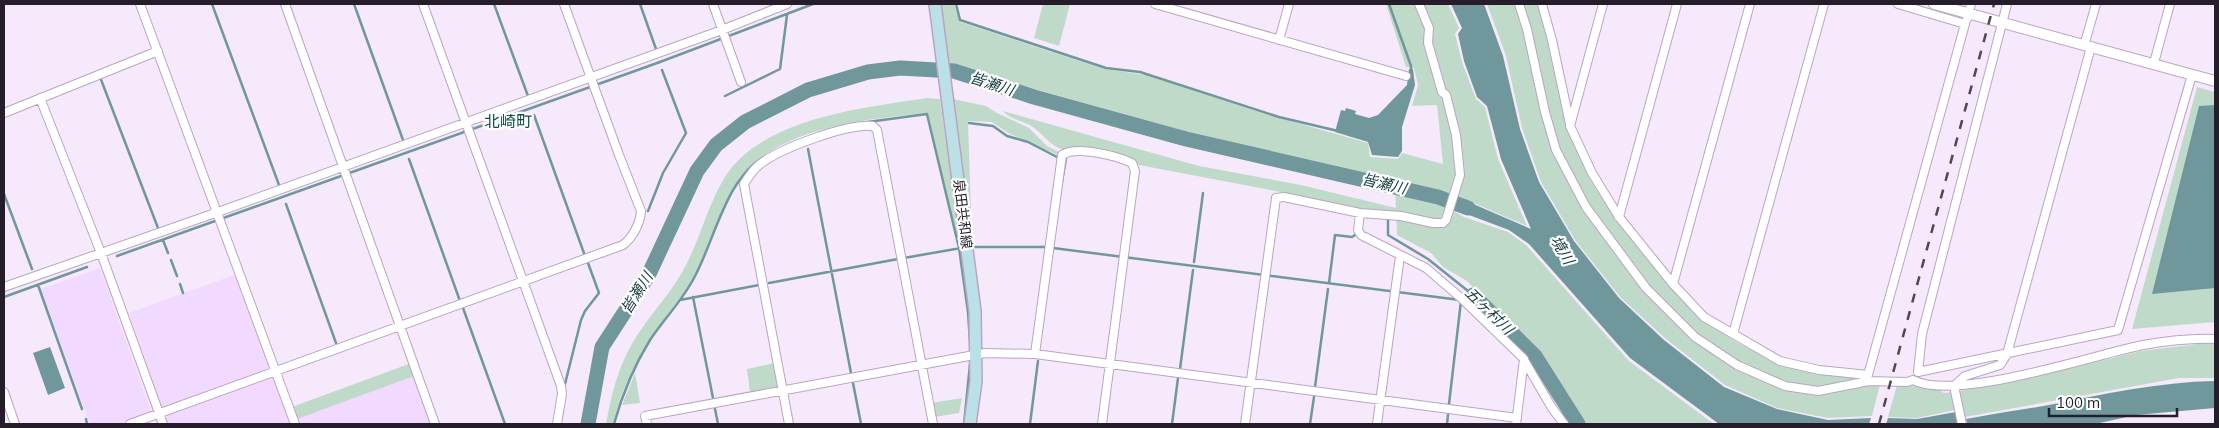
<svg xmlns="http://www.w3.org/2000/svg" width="2219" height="428" viewBox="0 0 2219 428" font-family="Mulish,'Noto Sans JP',sans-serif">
  <rect width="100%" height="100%" fill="#f6e9fc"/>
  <path fill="#f2d9ff" d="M100,268L151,411L149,414L121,424H90L41,289Z
    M237,274L271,368L162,408L129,313Z
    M409,364L431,424H299L292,407Z
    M269,376L273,378L290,424H168L166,418L168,414Z"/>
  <path fill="#c0daca" d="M937,4H954L960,22L1104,69L1146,75L1262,113L1368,143L1370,157L1398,159L1402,153L1443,164L1437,105L1412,106L1418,85L1414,68L1406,67L1386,4H1448L1459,28L1455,34L1462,62L1476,99L1485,107L1498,159L1527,226L1457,196L1462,182L1455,179L1449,193L1217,140L945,64Z
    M1043,4H1070L1059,46L1034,38Z
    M1487,4H1537L1541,15L1567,125L1589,178L1617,221L1703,319L1736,342L1777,363L1818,374L1860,379L1880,385L1872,416L1828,418L1777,408L1725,385L1666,339L1620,297L1575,240L1541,182L1522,128L1506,56Z
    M2197,87L2215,92V322L2132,329Z
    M927,98L940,99L961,245H959L928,113C866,119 781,127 739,178L693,280L649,340L628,379L620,399L613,424H606C611,396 618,367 633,342C647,318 667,298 681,274C699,244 706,209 723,180C759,118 863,108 927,98Z
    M953,99L986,106L997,113L1029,128L1047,146L1059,152L1058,155L1008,133L992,122L968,121L972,244Z
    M1003,111L1199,166L1301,185L1396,208L1395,192L1445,206L1464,217L1508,232L1527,246L1629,361L1714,424H1582L1570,407L1538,354L1467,281L1443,267L1431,253L1397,235L1396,213L1361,211L1281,192L1139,165C1128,150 1082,155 1064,150C1049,146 1043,133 1030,125C1022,121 1008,118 1003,111Z
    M2206,343L2215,344V378H2179L1965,417L1959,391L2043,375L2141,351Z
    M775,363L779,385L777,388L750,393L747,369Z
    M409,364L414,376L297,419L292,407Z
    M635,373L640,403L622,405Z
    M1897,385L1935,388L1944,393L1952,392L1955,410L1917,418L1888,417Z
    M962,398L959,413L934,417L931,403Z"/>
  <path fill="#70979c" d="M1451,4H1484L1503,56L1520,129L1539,182L1574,241L1619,298L1664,340L1724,387L1777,409L1828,420L1871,418L1869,424H1719L1630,358L1529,244L1509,230L1453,209L1457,197L1531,229L1501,159L1487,106L1477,97L1464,61L1458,34L1462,28Z
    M1409,69H1413L1415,85L1402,127V151L1398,157L1372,155L1368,142L1335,132L1341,110L1345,111L1346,108L1356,111L1355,114L1369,118L1378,115L1407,85Z
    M2215,105V288L2152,294L2199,106Z
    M50,347L65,388L48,395L33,353Z
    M2215,381V408L2136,415L2095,424H1967L1966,419C1993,414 2021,410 2049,405C2105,394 2158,382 2215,381Z
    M1956,412L1958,424H1886L1888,418L1917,419Z"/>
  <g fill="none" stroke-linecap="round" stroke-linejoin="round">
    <path stroke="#70979c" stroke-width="2.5" d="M212,4L279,185
      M354,4L403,140
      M494,4L528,96
      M640,4L656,49
      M956,4L960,20L1106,68L1140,72L1279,117L1338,131
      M1389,4L1411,66V71
      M100,77L158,228
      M725,96L780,69L787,15
      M534,115L585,256
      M969,123L993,126L1007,136L1028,142L1057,157
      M853,124L927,114L959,248L968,312L970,342
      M822,132L843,126
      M808,149L851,373
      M409,159L460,301
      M1061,187L1066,158
      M4,194L32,269
      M286,204L336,343
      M648,211L663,173L686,133L662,70
      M1388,217V235L1428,259L1473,295L1465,298
      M163,240L168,253
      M972,247H1045
      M1053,248L1460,300
      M117,256L660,62L813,4
      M904,258L961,248
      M171,260L177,276
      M1194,262L1203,193
      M769,283L898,259
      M1329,283L1335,235L1352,237L1355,235
      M180,284L183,293
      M38,285L82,409
      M4,297L87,267
      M693,297L713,398
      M680,300L759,285
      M463,308L505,424
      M1180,369L1193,270
      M853,383L861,424
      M565,384L581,320L585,311L599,293L588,263
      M1315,387L1328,289
      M1449,404L1461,301
      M715,409L718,424
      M86,419L87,424
      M614,424C622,395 634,366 650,340C664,319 682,301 694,278C715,240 726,176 766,156
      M964,424L970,364
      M1030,424L1038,361
      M1172,424L1178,378
      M1310,424L1314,397
      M1447,424L1448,415"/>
    <path stroke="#70979c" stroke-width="15" d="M1473,295L1535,356L1578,424
      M588,424L602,347L648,276L697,171L716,145L745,122L808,90L868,72L900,68L954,71L1034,97L1186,139L1438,197L1468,208"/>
    <g stroke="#b9a5c3" stroke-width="10">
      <path id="minor" d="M140,4L295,424
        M285,4L435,424
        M423,4L561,386L562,394L557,424
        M713,4L741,82
        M1155,4L1406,76
        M1519,4L1527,29L1545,112L1556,150L1586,207L1646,288L1695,337L1737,365L1785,386L1818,391L1869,381L1907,382L1913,380C1955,402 2093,355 2143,345C2166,341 2192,338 2215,339
        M1542,4L1552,40L1570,124
        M1603,4L1570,126L1592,173L1619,217L1673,284L1704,317L1780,361L1819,370L1868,375L1965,24L1898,4
        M2007,4L1922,334L1918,372L2118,330L2192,75
        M1967,19L1971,4
        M1279,40L1289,4
        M2084,46L2096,4
        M2154,63L2170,4
        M40,98L101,253L163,424
        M4,113L158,51
        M1360,213L1358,230L1361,235L1426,268L1461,298L1524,359L1516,424
        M1619,217L1677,4
        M1673,284L1750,4
        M4,287L218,212L722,30L787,4
        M1733,334L1824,4
        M1035,354L1062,155C1076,145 1117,156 1132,163L1135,171L1102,424
        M1524,360L1552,408L1564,424
        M1954,386L1965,376L2000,365L2007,354L2091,47
        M1954,386L1962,424
        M4,392L15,424
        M130,424L623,245C633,237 640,224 641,211L619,155L564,4
        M647,424L645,416L985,353L1035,354L1517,418
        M789,424L744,184C749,176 752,171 759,165C780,148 846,124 873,126L877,130L933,424
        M1245,424L1276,198L1284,197L1360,213L1401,216L1433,223H1443L1446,220L1460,175L1456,135L1446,95L1442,92L1428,43L1429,28L1419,4
        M1377,424L1400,256"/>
    </g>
    <g stroke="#b9a5c3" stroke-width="12">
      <path id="tertiary" d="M1934,4L2215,81"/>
    </g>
    <g stroke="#b9a5c3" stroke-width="14">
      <path id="secondary" d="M935,4L975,311L976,381L970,424"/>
    </g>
    <use href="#minor" stroke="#fff" stroke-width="8"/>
    <use href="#tertiary" stroke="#fff" stroke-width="10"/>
    <use href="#secondary" stroke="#bce0e8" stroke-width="11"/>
    <path stroke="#504754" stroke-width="2.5" stroke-dasharray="9 9" stroke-linecap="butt" d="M1879,424L1994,4"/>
  </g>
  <g text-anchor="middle" stroke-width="4.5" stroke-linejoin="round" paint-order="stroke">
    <g font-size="14" fill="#251d29" stroke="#fff">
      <text transform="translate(963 214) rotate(83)" y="5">泉田共和線</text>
    </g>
    <g font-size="15" font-style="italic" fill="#12393e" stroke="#fff">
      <text transform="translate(992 84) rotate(18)" y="5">皆瀬川</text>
      <text transform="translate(1384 184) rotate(13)" y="5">皆瀬川</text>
      <text transform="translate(1562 250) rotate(60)" y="5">境川</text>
      <text transform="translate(637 293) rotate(-58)" y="5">皆瀬川</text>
      <text transform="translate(1489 311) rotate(44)" y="5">五ヶ村川</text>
    </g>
    <g font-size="16" fill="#0e4d4d" stroke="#fff">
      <text x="508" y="127">北崎町</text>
    </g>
  </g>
  <rect width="2219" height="428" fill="none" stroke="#251d29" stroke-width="10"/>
  <path d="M2049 408v8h128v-8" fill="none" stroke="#251d29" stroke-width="2.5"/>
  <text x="2056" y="408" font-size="15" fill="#251d29" stroke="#ffffff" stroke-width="4" paint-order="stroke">100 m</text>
</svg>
